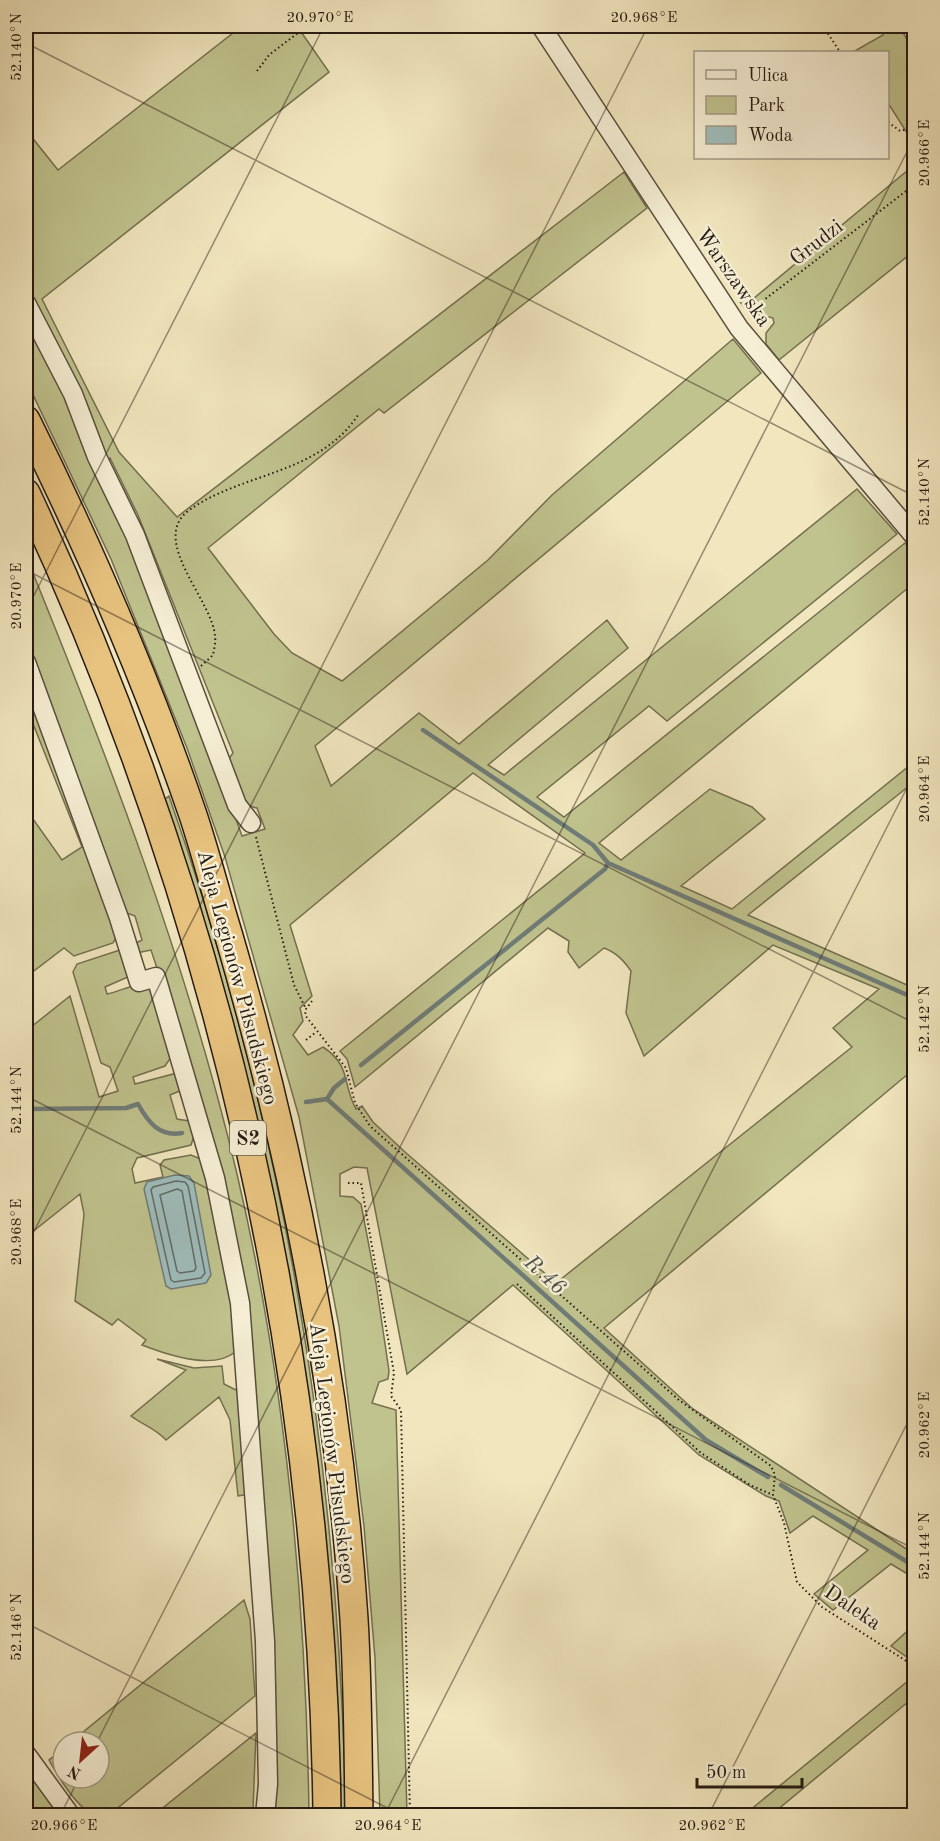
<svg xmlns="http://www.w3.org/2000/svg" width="940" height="1841" viewBox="0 0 940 1841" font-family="'Old Standard TT',serif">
  <rect width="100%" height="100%" fill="#f1e6be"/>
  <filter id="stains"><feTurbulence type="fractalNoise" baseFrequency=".00333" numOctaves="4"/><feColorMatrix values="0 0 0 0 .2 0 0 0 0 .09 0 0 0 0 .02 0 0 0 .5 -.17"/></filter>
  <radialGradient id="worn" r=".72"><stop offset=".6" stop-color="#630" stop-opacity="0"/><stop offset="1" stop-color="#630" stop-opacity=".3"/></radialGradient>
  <path fill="#c0c38e" stroke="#736f50" stroke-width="1.5" fill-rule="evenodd" d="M242,26H297L329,72L42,299L119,452L177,517L624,172L647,208L384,413L379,409L208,548L274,634L292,653L342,681L488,560L552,495L733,339L761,373L315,746L331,786L419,713L459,744L607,620L628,648L488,765L504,775L857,489L897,534L667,721L649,706L537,797L564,817L905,543L914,553V583L599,843L621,860L710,789L752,807L765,819L681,886L732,909L914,762V782L748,915L914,988V1069L604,1328L693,1409L914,1554V1578L891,1564L833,1610L814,1594L868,1550L813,1516L790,1533L779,1501L766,1496L699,1455L513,1285L407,1374L367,1168L354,1167L340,1174V1196L353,1197L361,1204L376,1283L389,1371L388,1379L379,1382L372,1403L396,1410L407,1815H380L375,1658L364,1526L339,1326L299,1117L225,857L187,748L111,559L26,380V315C111,483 179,659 242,836L265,829L257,808C238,806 233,778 226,763L233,753L138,515L110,458L104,461L26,291V130L58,170ZM473,773L585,853L340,1051L347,1059L355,1087L548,928L569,941L568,952L579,968L604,948C617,953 624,961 631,971L626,1013L644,1056L773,945L879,989L833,1028L852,1047L556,1283L405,1152L373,1122L362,1106L356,1109C342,1085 352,1066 323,1047L308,1055L293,1035L303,1021L300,1008L312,996L290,925Z
    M878,26H899L914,51V144L888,103V52H853L883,35Z
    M914,165V251L779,360L766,344V333L774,323L773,318L749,312L741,303L747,304Z
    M26,556C108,757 187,962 237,1174C286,1383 306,1601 309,1815H274L245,1303L182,1044L151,950L136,953L134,944L142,940L135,916L124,912L73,768L26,650Z
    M26,678L31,701L28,703L31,708L34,707L92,853L116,938L113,943L74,956L64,948L26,977V809L62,860L82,847L26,706Z
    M169,796C286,1130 338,1463 346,1815H341C338,1552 302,1288 236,1033C215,954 189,876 165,799Z
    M123,949L130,976L105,987L107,994C117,992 129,986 139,985C160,984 169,1038 173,1054L165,1066L133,1077L135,1084L177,1073L182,1090L170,1095L177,1119L189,1121L194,1136L191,1145L137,1158L132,1169L135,1183L163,1177L160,1165L164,1160L191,1155L203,1160L234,1298L235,1352C213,1371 165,1354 142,1345L146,1340L118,1319L112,1325L75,1301L84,1214L80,1194L26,1237V1031L70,996L99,1097L118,1091L110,1067L101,1063L73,972L77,964Z
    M157,1359L194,1368L222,1366L224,1384L238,1391L248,1489L244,1495L238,1496L230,1420L219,1397L166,1440C156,1429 143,1425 131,1416L186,1370Z
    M244,1600L250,1619L255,1696L109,1815C106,1815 99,1817 95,1815C78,1810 57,1775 49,1760L63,1749V1778H99V1742H71Z
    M914,1625V1662L891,1646Z
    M914,1676V1697L771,1815H744Z
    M256,1733L253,1809L250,1815H154Z
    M26,1768L61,1815H26Z"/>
  <path fill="#9fbdbc" stroke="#6f7c78" stroke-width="1.5" d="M175,1175L189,1176L194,1183L211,1275L206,1283L171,1289L166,1286L144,1189L147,1182Z"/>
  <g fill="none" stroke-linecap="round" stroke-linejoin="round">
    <path stroke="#626c68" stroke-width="1.5" d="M176,1181L185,1182L188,1186L205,1273L201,1278L174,1282L171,1280L151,1190L153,1187Z
      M177,1189L182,1191L196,1268L194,1271L180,1273L177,1271L160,1195Z"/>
    <path stroke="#6f7c78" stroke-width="4.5" d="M423,730L593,845L608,863
      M361,1065L605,869L608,863L914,998
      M327,1099L706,1440L768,1477
      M327,1099L334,1088L345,1079
      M306,1102L327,1099
      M26,1109L126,1108L138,1104C148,1122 159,1137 182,1133
      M781,1485L914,1566"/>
    <g stroke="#594e3e" stroke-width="21">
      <path id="minor" d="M541,26L739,328L914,536
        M26,303L73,394L97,457L135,535L237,805L251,823
        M26,662L119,918L139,982L156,977L215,1178L240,1303L265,1641L268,1784L265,1816
        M26,1754L71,1816"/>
    </g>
    <g stroke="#261b13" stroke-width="30">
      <path id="highway" d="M26,420C89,547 147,680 193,815C206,854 216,894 228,933C293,1156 339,1387 354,1619C358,1685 358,1750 359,1816
        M26,493C220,907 322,1358 327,1816"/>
    </g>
    <path stroke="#261b13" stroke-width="2" stroke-dasharray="1.5 3" stroke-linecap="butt" d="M823,26L840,52
      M257,71L269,55L307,26
      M888,122L900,131L914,127
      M750,315L764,300L914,185
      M201,666L213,655C214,649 216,642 215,637C214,602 149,541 188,511C239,473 319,475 358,415
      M256,837L294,985L306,1009
      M312,1001L306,1009L305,1015L346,1068L355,1103L370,1126L679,1400L771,1466L775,1475L773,1495L784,1523L797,1582L822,1607L914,1666
      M306,1040L316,1032
      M348,1183H361L394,1373L391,1396L401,1410L410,1816
      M517,1284L701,1453L750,1485L773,1495"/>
    <use href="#minor" stroke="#f6efd5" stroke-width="18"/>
    <use href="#highway" stroke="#e8c37f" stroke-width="27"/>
  </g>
  <path fill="none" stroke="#261b13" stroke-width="1.5" stroke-opacity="0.45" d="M26,43L914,496M26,570L914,1023M26,611L324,26M26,1096L914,1549M26,1247L648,26M26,1623L403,1816M97,1742L914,138M60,1816L79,1778M384,1816L914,774M708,1816L914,1410"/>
  <g text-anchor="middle" stroke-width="5" stroke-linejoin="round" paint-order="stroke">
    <rect fill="#f6efd5" stroke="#645b4d" stroke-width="1.5" x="230" y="1121" width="36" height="34" rx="4.5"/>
    <g font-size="20" font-weight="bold" fill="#261b13">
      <text x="248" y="1145">S2</text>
    </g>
    <g font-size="21" fill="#261b13" stroke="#f6efd5">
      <text transform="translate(816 242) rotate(-38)" y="7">Grudzi</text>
      <text transform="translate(734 277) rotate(55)" y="7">Warszawska</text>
      <text transform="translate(238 977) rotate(75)" y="7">Aleja Legionów Piłsudskiego</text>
      <text transform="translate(333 1453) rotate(83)" y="7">Aleja Legionów Piłsudskiego</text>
      <text transform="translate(853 1607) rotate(34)" y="7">Daleka</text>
    </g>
    <g font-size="22" font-style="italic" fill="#50544e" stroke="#f6efd5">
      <text transform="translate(546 1274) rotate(42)" y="8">R 46</text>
    </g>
  </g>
  <rect width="940" height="1841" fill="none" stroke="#f1e6be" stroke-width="66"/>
  <rect x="694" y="51" width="195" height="108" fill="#f6efd5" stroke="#a39a87" stroke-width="1.5"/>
  <rect x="706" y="70" width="30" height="9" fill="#f6efd5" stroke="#a39a87" stroke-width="1.5"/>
  <text x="748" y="81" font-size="18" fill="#261b13">Ulica</text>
  <rect x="706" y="96" width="30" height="18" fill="#c0c38e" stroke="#a39a87" stroke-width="1.5"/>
  <text x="748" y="111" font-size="18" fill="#261b13">Park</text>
  <rect x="706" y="126" width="30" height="18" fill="#9fbdbc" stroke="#a39a87" stroke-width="1.5"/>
  <text x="748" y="141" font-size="18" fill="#261b13">Woda</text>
  <g transform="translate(81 1760) rotate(207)"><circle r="28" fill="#f6efd5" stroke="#a39a87" stroke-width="1.5"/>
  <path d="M0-4.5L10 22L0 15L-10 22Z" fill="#8f2418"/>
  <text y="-9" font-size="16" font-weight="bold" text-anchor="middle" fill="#261b13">N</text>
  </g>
  <path d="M697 1778v9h105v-9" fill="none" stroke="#261b13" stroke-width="3"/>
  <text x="706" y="1778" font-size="18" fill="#261b13" stroke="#f6efd5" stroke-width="4.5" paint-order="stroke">50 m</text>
  <rect x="33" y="33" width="874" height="1775" fill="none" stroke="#261b13" stroke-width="2"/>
  <g font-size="15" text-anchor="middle" fill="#261b13">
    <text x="320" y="22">20.970°E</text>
    <text x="644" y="22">20.968°E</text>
    <text transform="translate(16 47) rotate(-90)" y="5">52.140°N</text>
    <text transform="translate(924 153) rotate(-90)" y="5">20.966°E</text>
    <text transform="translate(924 492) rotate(-90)" y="5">52.140°N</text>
    <text transform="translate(16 596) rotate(-90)" y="5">20.970°E</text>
    <text transform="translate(924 789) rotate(-90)" y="5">20.964°E</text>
    <text transform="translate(924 1019) rotate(-90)" y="5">52.142°N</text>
    <text transform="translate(16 1100) rotate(-90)" y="5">52.144°N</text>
    <text transform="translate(16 1232) rotate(-90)" y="5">20.968°E</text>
    <text transform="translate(924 1425) rotate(-90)" y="5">20.962°E</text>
    <text transform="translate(924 1546) rotate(-90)" y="5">52.144°N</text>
    <text transform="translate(16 1627) rotate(-90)" y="5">52.146°N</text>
    <text x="64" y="1830">20.966°E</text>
    <text x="388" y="1830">20.964°E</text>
    <text x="712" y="1830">20.962°E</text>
  </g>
  <rect width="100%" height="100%" filter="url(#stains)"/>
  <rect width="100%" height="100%" fill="url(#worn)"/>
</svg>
